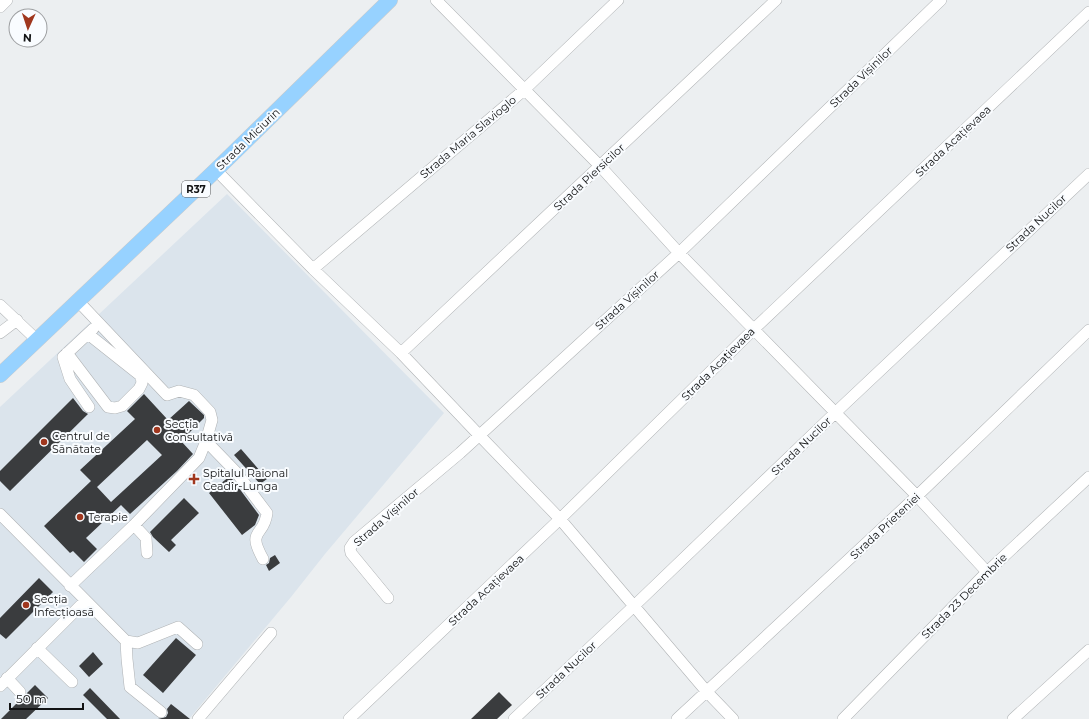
<svg xmlns="http://www.w3.org/2000/svg" width="1089" height="719" viewBox="0 0 1089 719" font-family="Montserrat,sans-serif">
  <rect width="100%" height="100%" fill="#eceff1"/>
  <path fill="#dbe4ec" d="M227,194L444,413L325,554L291,597L189,719H0V407Z"/>
  <path fill="#3a3c3e" fill-rule="evenodd" d="M144,394L168,420L189,401L204,415V418L181,441L193,454L177,471L130,514L121,505L86,538L97,549L84,562L73,551L70,553L44,526L91,481L80,470L135,419L127,411ZM147,440L162,455L111,502L97,487Z
    M73,398L83,411L88,414L10,491L0,481V471Z
    M241,449L267,479L260,484L234,455Z
    M230,476L259,515L255,525L242,535L209,493Z
    M184,498L199,513L171,540L176,545L169,552L153,537L150,532Z
    M275,555L280,563L269,571L266,565L269,563L270,558Z
    M39,578L53,592L6,639L0,634V618Z
    M176,638L196,655L163,693L143,675Z
    M93,652L103,664L89,677L79,666Z
    M35,685L48,698L26,719H1L21,699L25,697L27,693Z
    M90,688L120,719H107L83,695Z
    M499,692L512,705L497,719H471Z
    M171,704L190,719H158L166,717L168,713L167,709Z"/>
  <g fill="none" stroke-linecap="round" stroke-linejoin="round">
    <g stroke="#b0b3b5" stroke-width="12">
      <path id="minor" d="M436,0L600,166L679,253L917,496L987,572
        M0,7L7,0
        M216,170L313,269L401,353L479,435L560,519L707,692L733,719
        M313,269L524,90L618,0
        M78,301L167,395L179,391L194,395L210,412L212,420L206,441L236,472L267,513C264,538 246,528 263,559
        M0,305L37,340
        M0,333L17,320
        M67,353L108,407L115,408L122,406L139,389L142,383L141,376L88,334
        M401,353L776,0
        M89,407L70,379L63,357L93,329
        M0,514L126,641L127,659L130,687L161,712
        M134,525L146,538L147,553
        M70,586L134,525L199,458L206,441
        M388,598L351,553L350,548L354,542L460,453L679,253L941,0
        M126,641L138,643L178,627L197,644
        M37,648L72,682
        M7,678L20,692
        M0,686L85,601
        M198,719L271,633
        M349,719L560,519L754,329L1089,12
        M514,719L634,606L835,413L1089,174
        M677,719L917,496L1089,330
        M843,719L987,572L1089,477
        M1013,719L1089,650"/>
    </g>
    <g stroke="#cbcbcb" stroke-width="16">
      <path id="major" d="M0,375L216,170L390,0"/>
    </g>
    <use href="#minor" stroke="#fff" stroke-width="11"/>
    <use href="#major" stroke="#97d2ff" stroke-width="15"/>
  </g>
  <g fill="#a0371e" stroke="#f9fcff" stroke-width="1.5">
    <circle cx="157" cy="430" r="4"/>
    <circle cx="44" cy="442" r="4"/>
    <path d="M192 473h4v4h4v4h-4v4h-4v-4h-4v-4h4z"/>
    <circle cx="80" cy="517" r="4"/>
    <circle cx="26" cy="605" r="4"/>
  </g>
  <g text-anchor="middle" stroke-width="4" stroke-linejoin="round" paint-order="stroke">
    <rect fill="#f9fcff" stroke="#57595a" stroke-width="1" x="182" y="181" width="28" height="16" rx="3"/>
    <g font-size="10" font-weight="bold" fill="#121314">
      <text x="196" y="193">R37</text>
    </g>
    <g font-size="11" fill="#121314" stroke="#f9fcff">
      <text transform="translate(861 77) rotate(-44)" y="4">Strada Vișinilor</text>
      <text transform="translate(468 137) rotate(-40)" y="4">Strada Maria Slavioglo</text>
      <text transform="translate(248 139) rotate(-44)" y="4">Strada Miciurin</text>
      <text transform="translate(953 141) rotate(-43)" y="4">Strada Acațievaea</text>
      <text transform="translate(589 177) rotate(-43)" y="4">Strada Piersicilor</text>
      <text transform="translate(1036 223) rotate(-43)" y="4">Strada Nucilor</text>
      <text transform="translate(627 300) rotate(-42)" y="4">Strada Vișinilor</text>
      <text transform="translate(718 364) rotate(-45)" y="4">Strada Acațievaea</text>
      <text transform="translate(801 446) rotate(-44)" y="4">Strada Nucilor</text>
      <text transform="translate(386 517) rotate(-41)" y="4">Strada Vișinilor</text>
      <text transform="translate(885 526) rotate(-43)" y="4">Strada Prieteniei</text>
      <text transform="translate(486 590) rotate(-43)" y="4">Strada Acațievaea</text>
      <text transform="translate(964 596) rotate(-45)" y="4">Strada 23 Decembrie</text>
      <text transform="translate(566 670) rotate(-43)" y="4">Strada Nucilor</text>
    </g>
    <g font-size="11" fill="#121314" stroke="#f9fcff" text-anchor="start">
      <text x="165" y="428">Secția<tspan x="165" dy="13">Consultativă</tspan></text>
      <text x="52" y="440">Centrul de<tspan x="52" dy="13">Sănătate</tspan></text>
      <text x="203" y="477">Spitalul Raional<tspan x="203" dy="13">Ceadîr-Lunga</tspan></text>
      <text x="88" y="521">Terapie</text>
      <text x="34" y="603">Secția<tspan x="34" dy="13">Infecțioasă</tspan></text>
    </g>
  </g>
  <g transform="translate(28 28) rotate(183)"><circle r="19" fill="#f9fcff" stroke="#9d9fa1"/>
  <path d="M0-3L7 15L0 10L-7 15Z" fill="#a0371e"/>
  <text y="-6" font-size="11" font-weight="bold" text-anchor="middle" fill="#121314">N</text>
  </g>
  <path d="M10 703v6h73v-6" fill="none" stroke="#121314" stroke-width="2"/>
  <text x="16" y="703" font-size="12" fill="#121314" stroke="#f9fcff" stroke-width="3" paint-order="stroke">50 m</text>
</svg>
